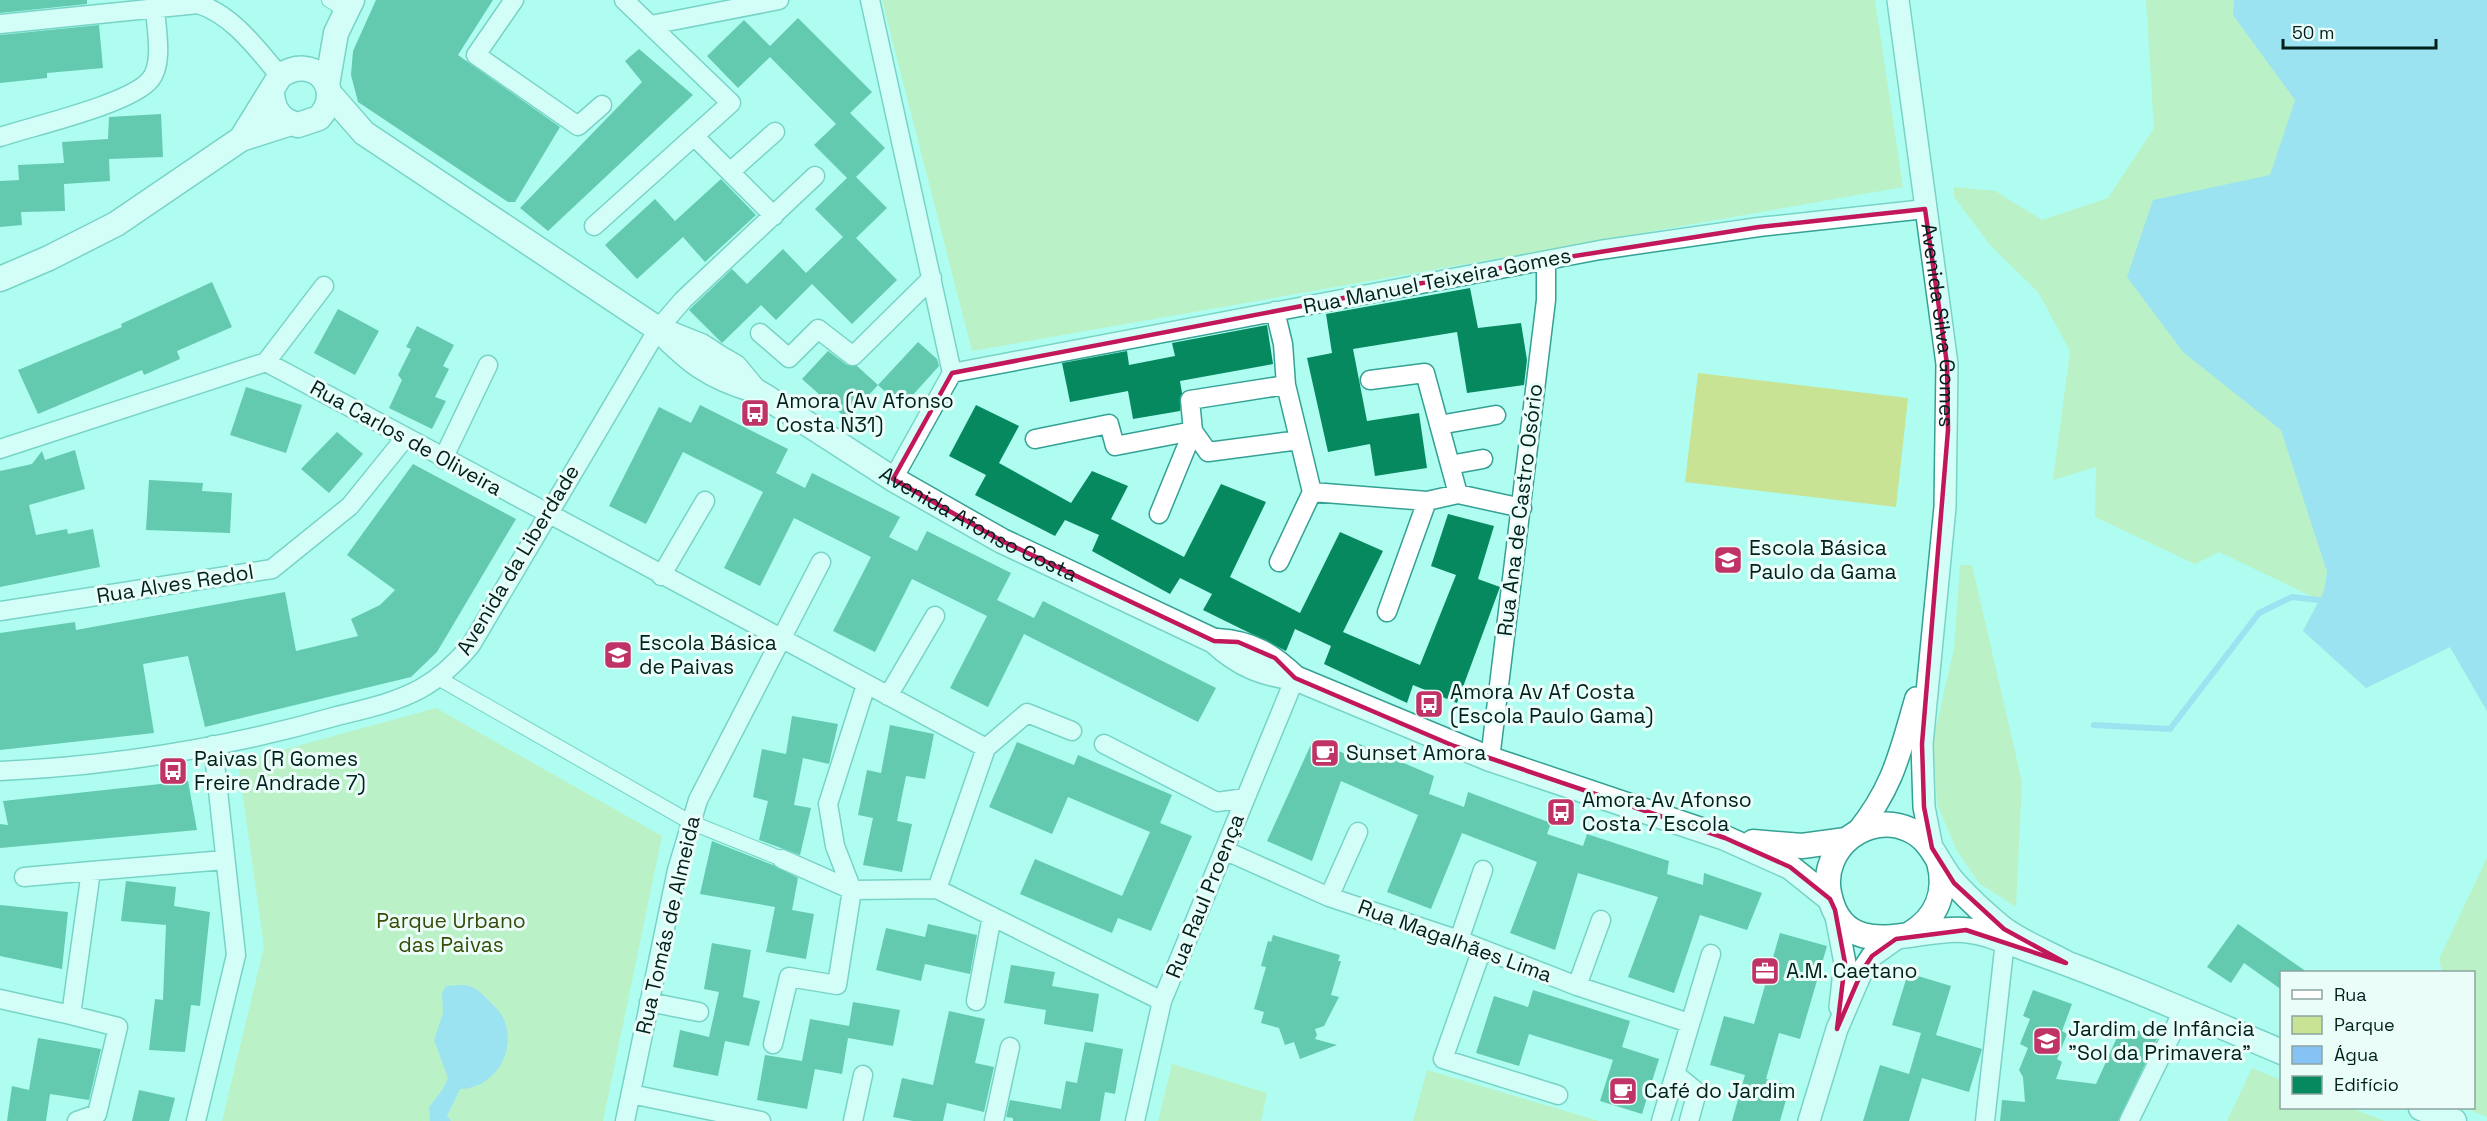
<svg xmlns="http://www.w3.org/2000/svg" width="2487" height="1121" viewBox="0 0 2487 1121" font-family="'Space Grotesk',sans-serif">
  <rect width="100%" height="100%" fill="#aefdf0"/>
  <path fill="#c8e394" d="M882,0H1875L1903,187L972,351Z
    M2146,0H2487V711L2450,647L2366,688L2303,631L2319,600L2219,552L2195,564L2095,517L2096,467L2053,480L2070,351L2038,292L1990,245L1954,197V187L1995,191L2042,220L2108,198L2154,128Z
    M1698,373L1908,398L1896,507L1685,482Z
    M1960,565H1972L2022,782L2016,907L1979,883L1957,851L1937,804L1933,740L1954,649Z
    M436,708L662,836L603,1121H222L264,947L238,762Z
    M2487,858V1117L2465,1108H2474V972H2442L2439,959Z
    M1172,1064L1267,1093L1261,1121H1158Z
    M2252,1068L2281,1080L2282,1108H2351L2385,1121H2227Z
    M1427,1070L1599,1121H1413Z"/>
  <path fill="#86c3f4" d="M2234,0H2487V711L2450,647L2366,688L2303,631L2324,591L2327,572L2281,430L2183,352L2127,277L2153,200L2270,175L2295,100L2233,15Z
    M446,986C453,986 462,984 469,986C475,987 484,995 488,1000C492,1004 498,1009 501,1014C520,1046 497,1088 460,1089L447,1116L451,1121H430L429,1107L443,1089L448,1078L434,1040L443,1013L442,993Z"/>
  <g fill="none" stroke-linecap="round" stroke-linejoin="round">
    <path stroke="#86c3f4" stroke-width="6" d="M2094,725L2170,729L2259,613L2292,597L2319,600"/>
  </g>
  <path fill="#078960" d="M0,0H87V4L0,13Z
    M376,0H493L458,55L560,127L515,202H508L358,102L351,75L353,51Z
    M798,18L872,92L850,113L885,148L856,177L887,208L856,238L897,280L852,324L812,284L776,320L761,305L722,343L689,310L732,269L747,284L783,249L806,273L843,237L815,209L847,178L814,145L836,124L770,57L738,88L707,56L744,20L770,46Z
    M99,25L103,68L47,73V78L0,83V35Z
    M639,49L693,95L548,231L520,208L642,82L625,61Z
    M161,114L163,157L109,159L110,181L64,184L65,211L21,212L22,225L0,227V181L19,180L18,165L64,163L62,142L108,139L109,117Z
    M721,179L756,215L705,262L683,237L637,279L605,245L655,199L675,221Z
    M212,282L232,327L177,351L180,359L144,375L142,370L38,414L18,370L122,327L121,324Z
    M1470,288L1478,328L1521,323L1527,360L1524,385L1467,393L1457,332L1353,349L1367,421L1419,413L1427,468L1375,476L1370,444L1328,452L1307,358L1332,353L1326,314Z
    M338,309L379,331L355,375L314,353Z
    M1267,325L1273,364L1180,381L1182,393L1180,411L1133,419L1128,391L1070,402L1062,363L1127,351L1129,365L1175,356L1172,343Z
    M417,326L454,345L443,366L449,369L435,397L446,401L432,429L389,408L402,380L398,375L411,349L406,347Z
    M918,342L937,359L939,366L902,407L878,385Z
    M828,351L847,365L857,366L878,385L847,419L802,379Z
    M246,387L302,405L286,453L230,435Z
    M700,405L788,449L776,473L805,488L812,473L900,517L889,537L917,551L927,531L1011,573L997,600L1034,618L1043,601L1216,688L1198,722L1024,634L988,707L950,688L987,616L912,579L875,652L833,631L871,557L794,518L760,586L724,568L763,492L683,452L646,524L609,506L659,407L691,423Z
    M976,405L1019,426L999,463L1071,503L1092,471L1128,486L1111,519L1184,557L1221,484L1266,502L1230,577L1300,613L1340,532L1383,551L1343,632L1420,665L1456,575L1431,566L1448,514L1494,526L1478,579L1500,587L1457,703L1413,685L1407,703L1324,664L1331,646L1295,629L1286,651L1203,610L1212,594L1180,578L1170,594L1092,551L1099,535L1065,520L1055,536L975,495L986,475L949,456Z
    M337,432L363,454L329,493L301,469Z
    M75,450L85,489L29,505L36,535L67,529L68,534L93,529L100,567L0,587V471L32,464L42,451L45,460Z
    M413,464L516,519L437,652L411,677L205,727L188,656L143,664L154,733L0,750V633L75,622L76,630L285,592L296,651L358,636L351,619L380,605L395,590L347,555Z
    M149,480L203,483L202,491L232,493L230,533L146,530Z
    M792,716L838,724L829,764L803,758L794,805L811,808L800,855L759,840L768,801L753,797L762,749L786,754Z
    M890,725L934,734L925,779L906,776L897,821L912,824L902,872L863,865L873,818L858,815L867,770L881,773Z
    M1313,740L1348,755L1357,743L1434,776L1429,794L1464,807L1468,792L1551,823L1547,834L1583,846L1587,834L1669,861L1667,874L1703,885L1704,873L1762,893L1747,930L1700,915L1674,993L1628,977L1658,897L1578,873L1555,950L1510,933L1537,862L1462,833L1431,909L1387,892L1418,815L1341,781L1312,861L1267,841Z
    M1017,742L1074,765L1078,755L1172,795L1160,823L1192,836L1151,931L1118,918L1112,933L1020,894L1035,859L1122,896L1150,832L1068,797L1052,834L989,807Z
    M188,781L197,830L0,848V824L8,825L3,801Z
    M712,841L773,865L798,878L792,910L814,914L806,959L766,952L775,907L700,894Z
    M126,881L176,887L174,906L210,912L200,1006L191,1005L185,1052L149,1050L155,999L163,1000L166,925L121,921Z
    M0,905L68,912L62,969L0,956Z
    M928,924L977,935L970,974L925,964L921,981L876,970L886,928L925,937Z
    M2238,924L2307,972H2282V990L2244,963L2231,983L2207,967Z
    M1780,933L1827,946L1800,1039L1779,1033L1766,1079L1790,1086L1780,1121H1732L1745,1075L1710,1065L1724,1016L1754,1024Z
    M1273,935L1340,955L1338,961H1341L1331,995L1339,997L1324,1026L1315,1029L1317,1035L1315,1039L1337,1045L1300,1059L1294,1042L1285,1045L1279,1028L1261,1023L1264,1012L1254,1009L1266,967L1261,966L1268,941L1271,942Z
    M712,943L751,950L743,997L760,1001L749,1046L725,1041L718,1076L673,1067L680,1030L709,1037L719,992L704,989Z
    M1011,965L1055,972L1052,986L1099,994L1093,1032L1044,1024L1046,1010L1004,1003Z
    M1908,973L1951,986L1936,1035L1982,1049L1969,1092L1922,1078L1909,1121H1863L1880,1065L1909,1074L1921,1033L1892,1025Z
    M1533,990L1630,1021L1622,1047L1659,1059L1642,1114L1600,1101L1613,1060L1529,1034L1519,1066L1476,1053L1494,996L1528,1007Z
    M2033,990L2072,1004L2062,1031L2067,1034L2057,1059L2062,1062L2056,1079L2096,1084L2123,1024L2157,1039L2118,1121H2000L2002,1100L2025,1102L2023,1077L2019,1070L2028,1048L2020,1044L2030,1019L2023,1016Z
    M853,1002L900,1010L893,1046L848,1038L842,1074L815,1069L807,1109L757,1100L765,1055L802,1061L810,1019L849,1026Z
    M949,1011L985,1019L975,1063L994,1067L984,1112L947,1103L943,1121H913L893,1117L902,1078L933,1085Z
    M38,1038L101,1049L89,1100L50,1094L46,1121H7L12,1086L29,1090Z
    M1085,1042L1123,1049L1115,1094L1105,1092L1100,1121H1013V1118L1006,1117L1010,1100L1061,1109L1066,1081L1077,1083Z
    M139,1090L175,1098L169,1121H132Z"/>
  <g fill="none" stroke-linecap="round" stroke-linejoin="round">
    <g stroke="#34a194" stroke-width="16">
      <path id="pedestrian" d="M329,0L347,11
        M438,678L690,822L782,859"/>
    </g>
    <g stroke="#34a194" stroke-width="21">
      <path id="minor" d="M514,0L476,55L578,126L602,105
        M870,0L952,373L893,479
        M0,24L198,4C232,14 258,50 280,76
        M651,25L779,0
        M694,136L774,216
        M0,137C33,126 130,104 150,80C164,64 156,28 155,8
        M730,172L775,132
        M594,226L731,103L624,0
        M1275,311L1283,344L1286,385
        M760,333L789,358L818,329L853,356L932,278
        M266,362L986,748L1027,713L1072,731
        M952,373L1600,250L1759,227L1925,209
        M1370,380L1425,373L1458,494
        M1439,425L1496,415
        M1035,439L1109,424L1115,446L1193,431L1190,400L1286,385L1312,492L1427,501L1458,494L1522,508
        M0,449L266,362L324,286
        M443,459L488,365
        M1450,465L1483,459
        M1159,514L1193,431L1208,452L1299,440
        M1279,562L1312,492
        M661,576L705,501
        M0,611L272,569L350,506L405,438
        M1387,612L1427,501
        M888,696L935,616
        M1104,744L1217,802L1245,798
        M1490,759L1546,300V261
        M0,771C113,766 229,747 337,716C365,709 394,703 420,689C440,678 456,663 471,645L658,329L683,300L815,176
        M1224,850L1329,897L1459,940L1577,986L1689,1023
        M782,859L852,890
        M24,877L91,871
        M937,889L1162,1001
        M852,890L835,846L828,804L866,685
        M1329,897L1358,832
        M1459,940L1483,870
        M1482,949L1443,1059L1558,1095
        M1577,986L1601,920
        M0,999L71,1015L91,871L225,860
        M976,1001L992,916
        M649,1002L699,1012
        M71,1015L118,1027L97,1114L77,1121
        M773,1044L789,977L837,985L852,890L937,889L986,748
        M1675,1074L1697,1092L1689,1121
        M631,1094L761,1121
        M196,1121L236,955L213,745
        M625,1121L677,870L698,800L821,562
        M853,1121L863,1075
        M994,1121L1010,1047
        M1135,1121L1162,1001L1295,678
        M1661,1121L1711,954
        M1985,1121L2005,941
        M2129,1121L2183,1011"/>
    </g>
    <g stroke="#34a194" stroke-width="24">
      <g id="tertiary">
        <path id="s1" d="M1898,0L1947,364L1945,507L1922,744L1924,807L1932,848"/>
        <path d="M1857,832C1894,786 1900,752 1916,698"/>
        <path d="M1835,911L1845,963L1840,1007"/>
        <path d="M1809,1121L1837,1029L1862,971L1872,956L1896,939"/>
      </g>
    </g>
    <g stroke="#34a194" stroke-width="27">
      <g id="secondary">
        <path d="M327,85L336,33L352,0"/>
        <path d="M330,94L364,133L658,329C690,361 709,377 754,390"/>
        <path d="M241,139L280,76C313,53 346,88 319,118L298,125C281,121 273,110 272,93"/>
        <path d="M0,279L49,258L116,224L241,139L291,123"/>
        <path id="s2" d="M658,329L701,346L721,359L735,367L754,390L766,397L893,479L1002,541L1214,641C1240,665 1261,673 1295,678L1490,759L1725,838L1790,867L1830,899"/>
        <path d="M1217,641C1251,643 1271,655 1295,678"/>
        <path d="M1753,842L1802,846L1846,840"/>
        <path d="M1910,934C1937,918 1947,892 1939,862"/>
        <path d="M2066,963C2046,952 2020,942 2002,928C1986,915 1970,900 1956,885C1938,867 1934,841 1910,830C1868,810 1820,848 1829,893C1844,967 1918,925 1964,930C1988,932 2015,945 2038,953C2120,982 2201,1018 2282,1052"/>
        <path d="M2421,1108L2454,1121"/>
      </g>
    </g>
    <use href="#pedestrian" stroke="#fff" stroke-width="14"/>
    <use href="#minor" stroke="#fff" stroke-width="18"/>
    <use href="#tertiary" stroke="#fff" stroke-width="21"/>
    <use href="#secondary" stroke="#fff" stroke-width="24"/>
  </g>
  <path d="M0 0H2487V1121H0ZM1925,209L1947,364L1948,430L1922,744L1924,807L1932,848L1954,883L2004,929L2066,963L1966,930L1896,939L1872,956L1862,971L1837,1029L1845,963L1835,910L1830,899L1790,867L1725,838L1454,746L1295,678L1275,658L1238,642L1214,641L1002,541L893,479L952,373L1511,266L1759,227Z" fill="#aefdf0" fill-opacity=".55" fill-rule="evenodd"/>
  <path fill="none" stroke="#c2185b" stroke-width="4.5" stroke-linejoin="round" d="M1925,209L1947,364L1948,430L1922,744L1924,807L1932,848L1954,883L2004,929L2066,963L1966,930L1896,939L1872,956L1862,971L1837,1029L1845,963L1835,910L1830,899L1790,867L1725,838L1454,746L1295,678L1275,658L1238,642L1214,641L1002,541L893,479L952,373L1511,266L1759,227Z"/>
  <defs>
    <g id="bus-square" transform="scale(1.5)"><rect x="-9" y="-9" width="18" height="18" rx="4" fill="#c03366" stroke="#eafdf9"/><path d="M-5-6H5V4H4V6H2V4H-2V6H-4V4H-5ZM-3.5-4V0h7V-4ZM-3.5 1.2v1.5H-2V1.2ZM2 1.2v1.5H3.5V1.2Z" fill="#fff"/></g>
    <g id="school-square" transform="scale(1.5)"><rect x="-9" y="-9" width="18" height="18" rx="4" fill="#c03366" stroke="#eafdf9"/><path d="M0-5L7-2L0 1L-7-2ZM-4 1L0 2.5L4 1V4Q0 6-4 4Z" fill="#fff"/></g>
    <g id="cafe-square" transform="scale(1.5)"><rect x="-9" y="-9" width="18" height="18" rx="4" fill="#c03366" stroke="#eafdf9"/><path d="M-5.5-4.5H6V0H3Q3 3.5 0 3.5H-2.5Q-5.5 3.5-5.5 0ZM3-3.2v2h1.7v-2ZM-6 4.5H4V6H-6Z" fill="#fff"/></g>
    <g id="office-square" transform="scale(1.5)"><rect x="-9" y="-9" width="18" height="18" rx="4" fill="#c03366" stroke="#eafdf9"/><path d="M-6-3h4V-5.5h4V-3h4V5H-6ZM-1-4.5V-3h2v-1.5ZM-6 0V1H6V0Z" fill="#fff"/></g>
  </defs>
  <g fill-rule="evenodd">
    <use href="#bus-square" x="755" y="413"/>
    <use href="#school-square" x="1728" y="560"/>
    <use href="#school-square" x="618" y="655"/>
    <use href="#bus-square" x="1429" y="704"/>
    <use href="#cafe-square" x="1325" y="753"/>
    <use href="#bus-square" x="173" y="771"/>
    <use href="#bus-square" x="1561" y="812"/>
    <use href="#office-square" x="1765" y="971"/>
    <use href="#school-square" x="2047" y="1041"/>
    <use href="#cafe-square" x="1623" y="1091"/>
  </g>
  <g text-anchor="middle" stroke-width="6" stroke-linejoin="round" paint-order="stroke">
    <g font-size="21" fill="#00201c" stroke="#eafdf9">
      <text transform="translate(1437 281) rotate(-11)" y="7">Rua Manuel Teixeira Gomes</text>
      <text dy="7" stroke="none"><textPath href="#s1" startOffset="328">Avenida Silva Gomes</textPath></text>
      <text transform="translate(406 438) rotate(29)" y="7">Rua Carlos de Oliveira</text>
      <text transform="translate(1520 510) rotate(-83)" y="7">Rua Ana de Castro Osório</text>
      <text dy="7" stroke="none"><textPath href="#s2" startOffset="378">Avenida Afonso Costa</textPath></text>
      <text transform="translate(518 560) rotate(-59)" y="7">Avenida da Liberdade</text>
      <text transform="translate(175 584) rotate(-9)" y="7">Rua Alves Redol</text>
      <text transform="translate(1205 896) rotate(-68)" y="7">Rua Raul Proença</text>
      <text transform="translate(668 925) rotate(-77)" y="7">Rua Tomás de Almeida</text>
      <text transform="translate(1455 941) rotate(20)" y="7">Rua Magalhães Lima</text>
    </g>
    <g font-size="21" fill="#00201c" stroke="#eafdf9" text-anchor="start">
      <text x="776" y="408">Amora (Av Afonso<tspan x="776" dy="24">Costa N31)</tspan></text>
      <text x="1749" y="555">Escola Básica<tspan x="1749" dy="24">Paulo da Gama</tspan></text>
      <text x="639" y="650">Escola Básica<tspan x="639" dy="24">de Paivas</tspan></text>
      <text x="1450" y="699">Amora Av Af Costa<tspan x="1450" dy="24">(Escola Paulo Gama)</tspan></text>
      <text x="1346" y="760">Sunset Amora</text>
      <text x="194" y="766">Paivas (R Gomes<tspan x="194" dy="24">Freire Andrade 7)</tspan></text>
      <text x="1582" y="807">Amora Av Afonso<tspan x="1582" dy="24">Costa 7 Escola</tspan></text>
      <text x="1786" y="978">A.M. Caetano</text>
      <text x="2068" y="1036">Jardim de Infância<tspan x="2068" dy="24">"Sol da Primavera"</tspan></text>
      <text x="1644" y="1098">Café do Jardim</text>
    </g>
    <g font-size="21" fill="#3a4a08" stroke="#eafdf9">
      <text x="451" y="928">Parque Urbano<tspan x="451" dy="24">das Paivas</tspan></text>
    </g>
  </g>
  <rect x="2280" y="971" width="195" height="138" fill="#eafdf9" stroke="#8ca5a1" stroke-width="1.5"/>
  <rect x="2292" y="990" width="30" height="9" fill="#ffffff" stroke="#8ca5a1" stroke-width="1.5"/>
  <text x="2334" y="1001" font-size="18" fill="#00201c">Rua</text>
  <rect x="2292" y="1016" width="30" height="18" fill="#c8e394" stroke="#8ca5a1" stroke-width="1.5"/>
  <text x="2334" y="1031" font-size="18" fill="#00201c">Parque</text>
  <rect x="2292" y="1046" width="30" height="18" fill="#86c3f4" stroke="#8ca5a1" stroke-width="1.5"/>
  <text x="2334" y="1061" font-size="18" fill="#00201c">Água</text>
  <rect x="2292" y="1076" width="30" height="18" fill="#078960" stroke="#8ca5a1" stroke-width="1.5"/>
  <text x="2334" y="1091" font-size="18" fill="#00201c">Edifício</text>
  <path d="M2283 39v9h153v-9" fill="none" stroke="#00201c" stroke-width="3"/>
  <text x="2292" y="39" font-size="18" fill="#00201c" stroke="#eafdf9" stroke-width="4.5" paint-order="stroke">50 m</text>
</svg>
